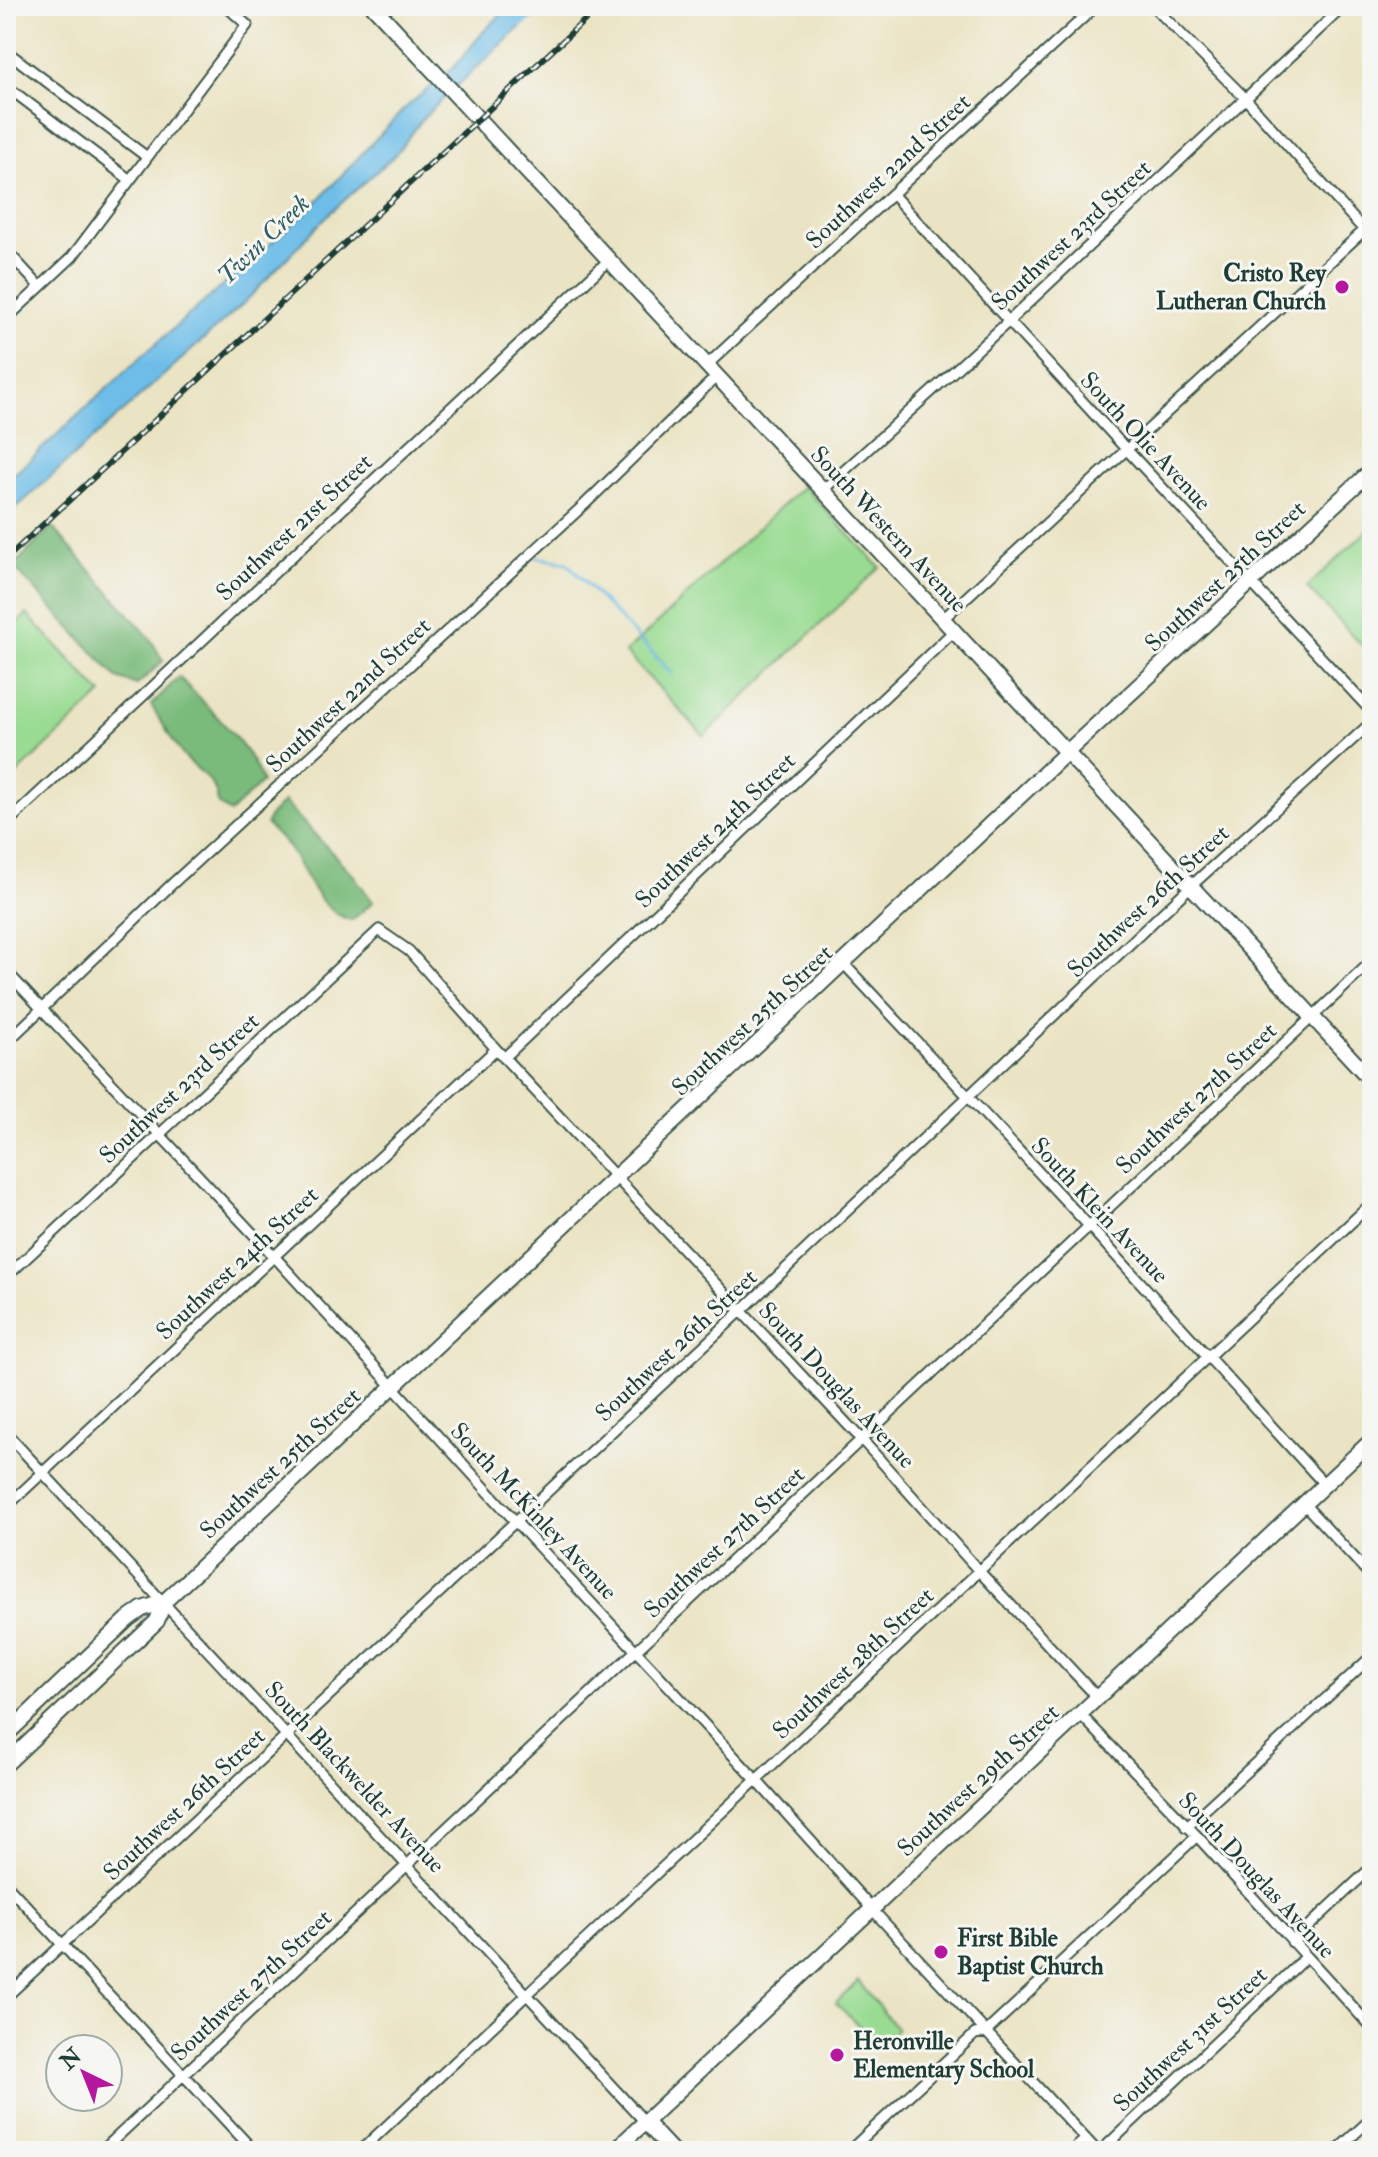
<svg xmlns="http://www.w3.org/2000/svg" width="1378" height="2157" viewBox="0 0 1378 2157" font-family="'IM FELL Double Pica',serif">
  <rect width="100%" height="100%" fill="#f6f6f2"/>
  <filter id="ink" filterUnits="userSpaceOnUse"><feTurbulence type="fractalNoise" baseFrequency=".0125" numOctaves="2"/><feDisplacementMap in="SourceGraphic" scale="16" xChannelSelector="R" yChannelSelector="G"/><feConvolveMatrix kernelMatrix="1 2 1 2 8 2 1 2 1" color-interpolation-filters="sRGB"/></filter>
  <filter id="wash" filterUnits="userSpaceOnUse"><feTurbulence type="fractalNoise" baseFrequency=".006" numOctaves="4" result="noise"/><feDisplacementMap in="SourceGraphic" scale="32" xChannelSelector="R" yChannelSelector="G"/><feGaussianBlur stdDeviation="1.8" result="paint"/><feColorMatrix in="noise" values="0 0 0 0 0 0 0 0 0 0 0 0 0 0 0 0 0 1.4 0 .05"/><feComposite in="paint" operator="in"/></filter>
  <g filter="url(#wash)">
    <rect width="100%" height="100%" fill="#ebe4c4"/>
    <path fill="#99db92" stroke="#5c8c63" stroke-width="2" d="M803,486L880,567L704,736L625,652L639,640L673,674L640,639Z
      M1372,526V656L1307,587Z
      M27,614L102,694L6,784V634Z
      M858,1981L897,2029L879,2046L836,2003Z"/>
    <path fill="#7abb7c" stroke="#4c7c58" stroke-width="2" d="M52,527L150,638L163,661L137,685L117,678L13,566Z
      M179,677C205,705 251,746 262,782L230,813L218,804C216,777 198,773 182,754C171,739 161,721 151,705Z
      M284,802L354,876L373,902L352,920C319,914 306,872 288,847C281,839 273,831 266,824L270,815Z"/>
    <path fill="#6dbde8" stroke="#467d8e" stroke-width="2" d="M510,6H543L425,116L395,155L328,215L245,302L6,517L8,480L141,357L310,209L404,109L455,66L483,32Z"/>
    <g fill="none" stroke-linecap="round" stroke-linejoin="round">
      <path stroke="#6dbde8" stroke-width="3" d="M521,26L548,6
        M536,557L567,563L672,674"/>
    </g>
  </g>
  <g filter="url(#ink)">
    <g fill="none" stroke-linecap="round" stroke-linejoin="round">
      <g stroke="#3e564a" stroke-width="13">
        <path id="street" d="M1153,6L1245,98L1372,239
          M6,51L147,157
          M6,86L130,180
          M892,194L1127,450L1372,712
          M6,250L40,287
          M6,319L72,257L247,25L226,6
          M707,365L1096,6
          M823,490L1009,321L1344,6
          M943,619L1372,223
          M6,824L609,260
          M844,964L1089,1226L1325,1485
          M6,971L273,1255L515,1521L757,1781L881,1919L1097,2151
          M6,1043L171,885L584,505L717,376
          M504,1058L954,631
          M6,1277L379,930L409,951L496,1049L863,1441L979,1571L1098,1698
          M6,1433L645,2122
          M1304,1504L1372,1577
          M6,1507L496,1049
          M1080,1714L1197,1836L1372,2028
          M1186,1827L1372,1656
          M6,1884L254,2151
          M1292,1942L1372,1867
          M6,1997L741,1311L1191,886L1372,722
          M102,2151L1372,961
          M360,2151L1372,1203
          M849,2151L975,2034L986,2032L1197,1836
          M1072,2151L1086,2139
          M1101,2151L1306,1957
          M1336,2151L1372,2118"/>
      </g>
      <g stroke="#3e564a" stroke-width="18">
        <path id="secondary" d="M373,6L1372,1081
          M6,1735L128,1619L142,1609L164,1602L1067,752L1372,470
          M6,1764L157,1621L164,1602
          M645,2122L672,2151
          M614,2151L1372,1440"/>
      </g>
      <use href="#street" stroke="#fff" stroke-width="9"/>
      <use href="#secondary" stroke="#fff" stroke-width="14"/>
      <g stroke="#1f3d34" stroke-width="6">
        <path id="rail" d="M6,559L600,6"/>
      </g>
      <use href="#rail" stroke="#f6f6f2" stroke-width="3" stroke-dasharray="9" stroke-linecap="butt"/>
    </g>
  </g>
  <g fill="#b5179e" stroke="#f6f6f2" stroke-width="3">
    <circle cx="1342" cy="287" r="8"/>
    <circle cx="941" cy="1952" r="8"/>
    <circle cx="837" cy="2055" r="8"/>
  </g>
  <g text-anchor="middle" stroke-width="6" stroke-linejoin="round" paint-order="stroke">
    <g font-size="24" fill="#1f3d34" stroke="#f6f6f2">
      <text transform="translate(888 171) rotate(-43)" y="8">Southwest 22nd Street</text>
      <text transform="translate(1071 235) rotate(-43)" y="8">Southwest 23rd Street</text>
      <text transform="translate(1146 441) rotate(47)" y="8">South Olie Avenue</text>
      <text transform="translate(294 527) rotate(-43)" y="8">Southwest 21st Street</text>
      <text transform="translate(889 529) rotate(47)" y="8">South Western Avenue</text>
      <text transform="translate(1225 576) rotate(-43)" y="8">Southwest 25th Street</text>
      <text transform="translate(348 695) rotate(-43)" y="8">Southwest 22nd Street</text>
      <text transform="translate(715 830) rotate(-44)" y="8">Southwest 24th Street</text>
      <text transform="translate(1148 901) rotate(-43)" y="8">Southwest 26th Street</text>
      <text transform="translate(752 1020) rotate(-43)" y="8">Southwest 25th Street</text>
      <text transform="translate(179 1088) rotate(-43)" y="8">Southwest 23rd Street</text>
      <text transform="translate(1196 1098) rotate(-43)" y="8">Southwest 27th Street</text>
      <text transform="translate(1100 1210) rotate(47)" y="8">South Klein Avenue</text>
      <text transform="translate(237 1263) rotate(-43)" y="8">Southwest 24th Street</text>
      <text transform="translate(676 1345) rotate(-43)" y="8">Southwest 26th Street</text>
      <text transform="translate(837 1385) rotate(47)" y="8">South Douglas Avenue</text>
      <text transform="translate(280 1463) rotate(-43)" y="8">Southwest 25th Street</text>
      <text transform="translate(534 1511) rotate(47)" y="8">South McKinley Avenue</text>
      <text transform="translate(724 1542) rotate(-43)" y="8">Southwest 27th Street</text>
      <text transform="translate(853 1663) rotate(-43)" y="8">Southwest 28th Street</text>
      <text transform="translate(355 1777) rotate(47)" y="8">South Blackwelder Avenue</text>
      <text transform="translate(978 1780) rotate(-43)" y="8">Southwest 29th Street</text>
      <text transform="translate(184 1804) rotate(-43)" y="8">Southwest 26th Street</text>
      <text transform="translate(1257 1875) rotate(47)" y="8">South Douglas Avenue</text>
      <text transform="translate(251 1985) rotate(-43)" y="8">Southwest 27th Street</text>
      <text transform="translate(1190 2039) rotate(-43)" y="8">Southwest 31st Street</text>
    </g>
    <g font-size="24" font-weight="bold" fill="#1f3d34" stroke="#f6f6f2" text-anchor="start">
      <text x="1326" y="281" text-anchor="end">Cristo Rey<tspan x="1326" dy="28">Lutheran Church</tspan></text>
      <text x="957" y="1946">First Bible<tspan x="957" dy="28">Baptist Church</tspan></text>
      <text x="853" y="2049">Heronville<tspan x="853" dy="28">Elementary School</tspan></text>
    </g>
    <g font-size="26" font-style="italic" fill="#325d61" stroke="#f6f6f2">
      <text transform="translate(263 239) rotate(-44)" y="9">Twin Creek</text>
    </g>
  </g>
  <rect width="1378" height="2157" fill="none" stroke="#f6f6f2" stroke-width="32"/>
  <g transform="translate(84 2073) rotate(317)"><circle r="38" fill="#f6f6f2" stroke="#a0aca6" stroke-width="2"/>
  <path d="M0-6L14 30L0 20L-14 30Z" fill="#b5179e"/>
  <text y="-12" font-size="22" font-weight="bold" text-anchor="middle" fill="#1f3d34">N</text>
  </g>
</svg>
